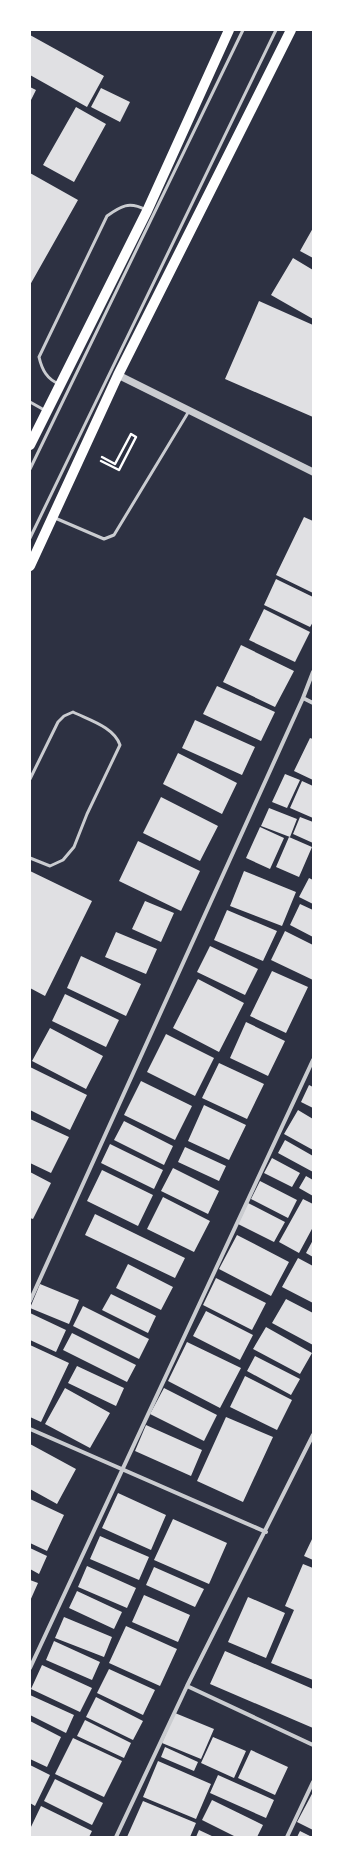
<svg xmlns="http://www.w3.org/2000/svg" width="343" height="1867" viewBox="0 0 343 1867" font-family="Commissioner,sans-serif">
  <rect width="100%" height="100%" fill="#2d3142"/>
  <path fill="#e0e0e3" d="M30,35L104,76L87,107L30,75Z
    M30,87L36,90L30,102Z
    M101,88L130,102L120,122L91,107Z
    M76,107L106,124L74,182L43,165Z
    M30,173L78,200L30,285Z
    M313,228V258L300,251Z
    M293,258L313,270V319L271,295Z
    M259,301L313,325V417L225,379Z
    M304,517L313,521V593L276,575Z
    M276,579L313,597V622L310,627L264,605Z
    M264,609L310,632L295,662L249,640Z
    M241,645L294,671L275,707L223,682Z
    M217,686L275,712L261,741L203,714Z
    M195,720L255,747L242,775L182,748Z
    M310,738L313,739V780L294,771Z
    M178,753L237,783L222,814L163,784Z
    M285,774L300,780L287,808L272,802Z
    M302,781L313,786V818L290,808Z
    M161,797L218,826L200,861L143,833Z
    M269,808L297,819L290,837L261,826Z
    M300,817L313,822V843L293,834Z
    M260,827L284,838L270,869L246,858Z
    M289,837L312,847L299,877L276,867Z
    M138,841L200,871L181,911L119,881Z
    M30,871L92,901L45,996L30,988Z
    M244,871L296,892L282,926L230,906Z
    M309,878L313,880V904L299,897Z
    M145,901L174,913L161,942L132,929Z
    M300,904L313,910V937L290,925Z
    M227,910L277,931L263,961L214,940Z
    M285,931L313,945V980L271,960Z
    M116,932L157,949L146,974L105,957Z
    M210,946L258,969L245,995L197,972Z
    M81,956L141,984L126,1016L67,988Z
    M272,971L308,987L286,1033L250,1016Z
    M198,979L244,1003L219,1052L173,1028Z
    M65,994L119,1020L106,1047L52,1021Z
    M246,1022L285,1041L268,1076L230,1058Z
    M50,1028L103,1056L86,1089L32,1061Z
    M166,1034L214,1058L195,1096L147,1072Z
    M219,1063L264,1084L247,1119L202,1098Z
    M30,1067L87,1095L70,1130L30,1110Z
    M141,1081L192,1106L175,1140L124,1115Z
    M309,1085L313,1087V1108L301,1102Z
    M204,1105L246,1125L229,1160L188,1141Z
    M298,1110L313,1119V1150L284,1134Z
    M30,1119L69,1137L51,1173L30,1163Z
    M124,1121L173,1146L164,1165L114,1140Z
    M285,1140L313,1156V1172L278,1153Z
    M110,1144L163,1170L154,1189L101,1163Z
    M185,1147L226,1166L219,1181L178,1162Z
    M272,1158L300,1173L292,1187L264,1173Z
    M173,1168L219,1191L208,1214L161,1191Z
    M102,1170L153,1195L138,1226L87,1201Z
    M30,1172L51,1183L33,1219L30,1218Z
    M306,1176L313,1180V1196L299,1188Z
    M260,1181L297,1200L288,1218L251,1199Z
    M163,1197L210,1221L194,1252L147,1229Z
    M303,1199L313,1204V1227L299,1253L279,1242Z
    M248,1203L285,1222L274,1242L238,1224Z
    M95,1214L185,1258L175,1278L85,1235Z
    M237,1235L289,1262L271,1296L219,1269Z
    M313,1240V1257L306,1253Z
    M298,1258L313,1266V1303L282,1287Z
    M128,1264L173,1287L161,1310L116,1288Z
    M216,1278L266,1303L252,1330L203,1305Z
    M40,1284L79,1300L69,1324L30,1308Z
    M111,1294L156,1316L148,1333L102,1310Z
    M286,1299L313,1313V1345L272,1323Z
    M83,1306L149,1339L139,1359L73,1326Z
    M206,1311L253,1335L240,1360L193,1336Z
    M30,1313L66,1330L56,1352L30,1340Z
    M266,1327L312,1353L300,1374L253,1349Z
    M72,1333L136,1365L127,1382L63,1350Z
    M187,1342L241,1368L220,1408L168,1381Z
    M30,1345L69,1363L41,1422L30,1417Z
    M255,1356L300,1379L291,1395L247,1371Z
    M77,1366L124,1388L116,1406L68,1383Z
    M245,1376L292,1400L277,1430L230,1407Z
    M65,1388L110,1413L90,1448L45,1424Z
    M164,1388L217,1415L204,1441L150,1414Z
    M226,1417L273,1437L243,1502L197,1481Z
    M146,1425L202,1450L191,1476L135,1451Z
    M30,1444L76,1469L57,1504L30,1489Z
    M118,1493L166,1515L151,1550L102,1528Z
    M30,1499L64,1515L47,1551L30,1543Z
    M173,1519L227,1543L209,1584L154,1560Z
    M100,1536L149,1557L139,1580L90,1559Z
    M313,1537V1560L304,1556Z
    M30,1548L47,1556L39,1574L30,1569Z
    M303,1564L313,1568V1680L271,1663L294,1610L285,1606Z
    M87,1566L136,1588L127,1608L78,1587Z
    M154,1567L204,1589L195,1607L146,1585Z
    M30,1580L38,1583L30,1601Z
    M77,1591L122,1612L114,1629L69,1608Z
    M144,1595L190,1615L178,1642L132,1622Z
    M248,1597L285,1613L266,1658L228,1642Z
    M64,1617L112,1637L104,1657L55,1638Z
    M126,1626L177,1649L160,1686L109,1663Z
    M54,1641L100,1662L92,1680L46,1660Z
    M225,1651L313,1689V1728L210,1684Z
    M42,1665L92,1688L80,1712L31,1689Z
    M109,1669L155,1690L143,1715L97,1693Z
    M30,1695L74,1715L66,1733L30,1715Z
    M96,1697L143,1721L133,1740L86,1717Z
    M175,1713L214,1729L201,1759L162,1743Z
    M85,1720L131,1743L124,1758L77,1736Z
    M30,1721L61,1737L47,1767L30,1759Z
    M213,1737L246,1751L234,1778L201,1763Z
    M73,1738L122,1761L104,1797L55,1774Z
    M165,1747L198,1762L194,1771L161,1757Z
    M251,1750L288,1767L275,1795L238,1778Z
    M158,1761L211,1784L196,1819L143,1797Z
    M30,1765L50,1775L35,1806L30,1803Z
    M218,1775L274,1800L266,1818L210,1793Z
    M55,1779L103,1803L92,1825L44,1801Z
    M313,1792V1830L297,1822Z
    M212,1800L263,1825L257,1837H236L202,1820Z
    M143,1801L196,1823L190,1837H127Z
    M41,1806L92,1831L89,1837H30V1829Z
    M199,1830L214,1837H196Z
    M300,1831L312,1837H297Z"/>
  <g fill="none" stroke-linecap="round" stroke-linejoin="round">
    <path stroke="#fff" stroke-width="2.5" d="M101,461L119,470L136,437L131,434L115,464L102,457"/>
    <path stroke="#caccd0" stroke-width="3" d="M59,384C47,379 42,370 39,357L107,216C121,206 129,201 146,210
      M30,402L46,411
      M30,469L243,30
      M55,518L104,539L114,535L189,411
      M30,538L276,30
      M30,779L58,722L64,716L73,712C89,720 114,727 120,745L87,814L74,847L63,860L50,866L30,858"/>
    <path stroke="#caccd0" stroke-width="4" d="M303,698L313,703
      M30,1301L303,698L313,672
      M30,1429L266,1532
      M30,1668L313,1060
      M187,1686L313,1745
      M116,1837L187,1686L313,1435
      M287,1837L313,1782"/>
    <path stroke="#caccd0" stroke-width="7" d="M118,375L313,472"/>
    <path stroke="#fff" stroke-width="10" d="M30,445L147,211L229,30
      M30,566L118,375L291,30"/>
  </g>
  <rect width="343" height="1867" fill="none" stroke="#ffffff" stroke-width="62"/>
</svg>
